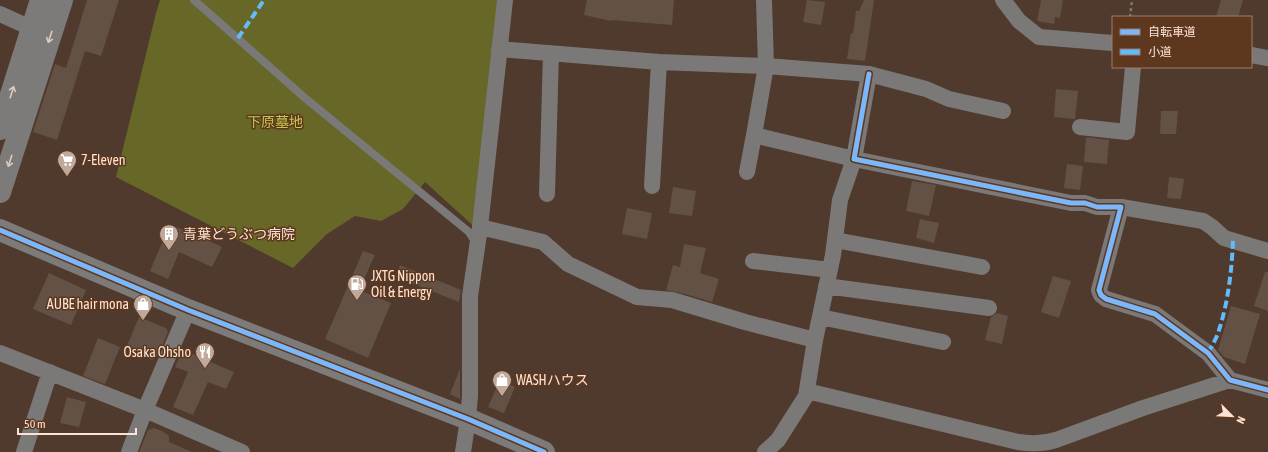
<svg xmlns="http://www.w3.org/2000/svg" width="1268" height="452" viewBox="0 0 1268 452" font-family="'Asap Condensed','Noto Sans JP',sans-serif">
  <rect width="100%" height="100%" fill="#503a2d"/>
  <path fill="#676727" d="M160,0H503L478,230L425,182L403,209L381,221L355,216L327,234L293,268L116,177L156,13Z"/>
  <path fill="#635146" d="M87,0H119L101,56L85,51L57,140L33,132L55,64L66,68Z
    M587,0H674L672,25L611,20V21L584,15Z
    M807,0L825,2L821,25L803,22Z
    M864,0H874L865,61L847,59L851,33L853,34L856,11H859Z
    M1041,0H1063L1060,18L1055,17L1054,24L1037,21Z
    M1221,0H1243L1238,17H1216Z
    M1056,89L1078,91L1075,119L1054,117Z
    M1161,111H1178L1176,134H1160Z
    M1086,137L1109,140L1107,164L1084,162Z
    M1067,164L1083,166L1080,190L1064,188Z
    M1169,177L1184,179L1181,199L1167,198Z
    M912,181L936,185L929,216L906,211Z
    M673,187L696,191L692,216L669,213Z
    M627,208L652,213L647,239L622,234Z
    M920,219L939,223L934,243L916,238Z
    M170,224L192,234V233L222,247L212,267L179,252L168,279L150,271Z
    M684,244L706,248L700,273L719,279L712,302L685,294L666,290L673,265L680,267Z
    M363,251L375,255L359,290L391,303L368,358L325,339Z
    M400,265L461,290L459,302L396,277Z
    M1265,272H1268V311L1254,306Z
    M49,273L86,290L71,325L33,309Z
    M1053,276L1071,281L1059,318L1041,312Z
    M1231,306L1260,314L1245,364L1224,357L1218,350Z
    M997,313L1008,316L1002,344L985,340L991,317Z
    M139,317L166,328L168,332L158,356L152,360L126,348Z
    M98,338L120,347L105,384L83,376Z
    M183,350L234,372L226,389L208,382L193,415L173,407L188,372L175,367Z
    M460,369V399L450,394Z
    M500,380L515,387L504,413L488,407Z
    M67,397L86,402L79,427L60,423Z
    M154,428L162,431L169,436V442L192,452H139L148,430Z"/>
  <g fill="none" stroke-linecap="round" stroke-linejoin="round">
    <path stroke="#7f7974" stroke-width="2.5" stroke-dasharray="3 3" stroke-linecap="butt" d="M1130,17L1132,0"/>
    <path stroke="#7a7978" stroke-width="8" d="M194,0L305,98L469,232L476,243"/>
    <path stroke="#7a7978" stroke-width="16" d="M764,0L766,66L754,135L854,159L840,200L833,255L815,340L806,396L778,440L765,452
      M1003,0L1019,21L1039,37L1113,43
      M0,14L31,28
      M499,49L659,62L766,66L869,74L926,89L949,99L1003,111
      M1251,55L1268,58
      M869,74L854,159L1071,203H1085L1097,207H1121L1099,290L1101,295L1106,299L1155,314L1208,353L1230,380L1268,390
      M1080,127L1127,132L1133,67
      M747,172L754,135
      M652,186L659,62
      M547,194L551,53
      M1121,207L1203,221L1212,227L1224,238L1268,251
      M480,227L543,242L568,264L637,297L672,300L745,322L815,340
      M835,240L982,267
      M753,261L830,270
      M826,286L989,308
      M820,317L943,342
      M0,353L145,410L242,452
      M807,391L1018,442C1031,444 1043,444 1056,440L1143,408L1230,380
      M24,452L50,372
      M129,452L145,410L188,310
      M463,452L468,419L470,396V296L480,227L505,0"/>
    <path stroke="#7d7b79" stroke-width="22" d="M0,129L41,0
      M0,192L62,0
      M0,230L188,310L468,419L544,452"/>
    <path stroke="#63bbfa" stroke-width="4" stroke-dasharray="8 4" stroke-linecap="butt" d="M238,38L264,0
      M1208,353C1212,345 1217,338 1219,330C1228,303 1232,269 1233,240"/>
    <g stroke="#5e371f" stroke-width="8">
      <path id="cycleway" d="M869,74L854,159L1071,203H1085L1097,207H1121L1099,290L1101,295L1106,299L1155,314L1208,353L1230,380L1268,390
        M0,230L188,310L468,419L544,452"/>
    </g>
    <use href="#cycleway" stroke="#7ab7fb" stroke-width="5"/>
  </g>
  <defs><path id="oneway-shaft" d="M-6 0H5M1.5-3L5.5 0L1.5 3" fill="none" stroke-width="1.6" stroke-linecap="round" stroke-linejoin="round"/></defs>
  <g stroke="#dcc9be">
    <use href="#oneway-shaft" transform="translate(50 37) rotate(108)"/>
    <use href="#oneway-shaft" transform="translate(12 92) rotate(-73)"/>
    <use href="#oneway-shaft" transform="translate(10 161) rotate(108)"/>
  </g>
  <defs>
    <g id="supermarket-pin" transform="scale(1)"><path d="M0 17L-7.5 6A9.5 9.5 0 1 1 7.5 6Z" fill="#c0a89a" stroke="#5e371f"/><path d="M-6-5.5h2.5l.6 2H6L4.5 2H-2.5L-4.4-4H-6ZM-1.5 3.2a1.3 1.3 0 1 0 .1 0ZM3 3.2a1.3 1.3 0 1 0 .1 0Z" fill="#fff"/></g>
    <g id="building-pin" transform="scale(1)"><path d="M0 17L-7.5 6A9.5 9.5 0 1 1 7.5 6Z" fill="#c0a89a" stroke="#5e371f"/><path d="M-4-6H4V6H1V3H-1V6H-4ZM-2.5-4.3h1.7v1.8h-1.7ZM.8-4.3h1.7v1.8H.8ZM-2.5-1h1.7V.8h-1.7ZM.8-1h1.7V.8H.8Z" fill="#fff"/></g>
    <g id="fuel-pin" transform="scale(1)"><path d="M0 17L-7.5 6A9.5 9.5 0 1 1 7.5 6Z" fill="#c0a89a" stroke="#5e371f"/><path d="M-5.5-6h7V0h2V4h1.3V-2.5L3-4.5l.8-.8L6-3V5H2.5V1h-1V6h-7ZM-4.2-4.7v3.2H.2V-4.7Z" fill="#fff"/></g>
    <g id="shop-pin" transform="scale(1)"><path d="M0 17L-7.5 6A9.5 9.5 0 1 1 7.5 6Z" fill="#c0a89a" stroke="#5e371f"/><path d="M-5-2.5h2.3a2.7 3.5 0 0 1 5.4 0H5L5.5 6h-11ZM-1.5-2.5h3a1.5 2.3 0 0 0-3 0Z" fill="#fff"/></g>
    <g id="restaurant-pin" transform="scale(1)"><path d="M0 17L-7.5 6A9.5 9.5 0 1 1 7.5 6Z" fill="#c0a89a" stroke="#5e371f"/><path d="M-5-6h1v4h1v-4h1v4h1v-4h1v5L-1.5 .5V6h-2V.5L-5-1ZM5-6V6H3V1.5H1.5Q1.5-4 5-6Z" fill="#fff"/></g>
  </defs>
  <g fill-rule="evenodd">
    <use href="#supermarket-pin" x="67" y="160"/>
    <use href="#building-pin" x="169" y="234"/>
    <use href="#fuel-pin" x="357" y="284"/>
    <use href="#shop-pin" x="143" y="304"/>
    <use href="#restaurant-pin" x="205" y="352"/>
    <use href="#shop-pin" x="502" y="380"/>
  </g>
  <g text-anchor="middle" stroke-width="3" stroke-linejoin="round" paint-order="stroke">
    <g font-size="14" fill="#c3c74e" stroke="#5e371f">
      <text x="275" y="127">下原墓地</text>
    </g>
    <g font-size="14" fill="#fce3d5" stroke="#5e371f" text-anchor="start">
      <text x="81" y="165">7-Eleven</text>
      <text x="183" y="239">青葉どうぶつ病院</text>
      <text x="371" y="281">JXTG Nippon<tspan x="371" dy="16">Oil &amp; Energy</tspan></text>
      <text x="129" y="309" text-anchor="end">AUBE hair mona</text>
      <text x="191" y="357" text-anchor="end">Osaka Ohsho</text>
      <text x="516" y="385">WASHハウス</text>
    </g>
  </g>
  <rect x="1112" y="16" width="140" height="52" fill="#5e371f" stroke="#9d7c68"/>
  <rect x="1120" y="29" width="20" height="6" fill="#7ab7fb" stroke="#9d7c68"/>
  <text x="1148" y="36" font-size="12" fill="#fce3d5">自転車道</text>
  <rect x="1120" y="49" width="20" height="6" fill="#63bbfa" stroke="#9d7c68"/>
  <text x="1148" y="56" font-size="12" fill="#fce3d5">小道</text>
  <g transform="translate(1232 416) rotate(114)" stroke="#5e371f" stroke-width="3" paint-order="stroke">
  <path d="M0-3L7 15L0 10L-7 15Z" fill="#fce3d5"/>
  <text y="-6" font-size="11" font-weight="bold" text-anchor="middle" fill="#fce3d5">N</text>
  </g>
  <path d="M18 428v6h118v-6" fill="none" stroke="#fce3d5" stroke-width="2"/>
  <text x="24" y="428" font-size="12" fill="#fce3d5" stroke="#5e371f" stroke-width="3" paint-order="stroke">50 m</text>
</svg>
